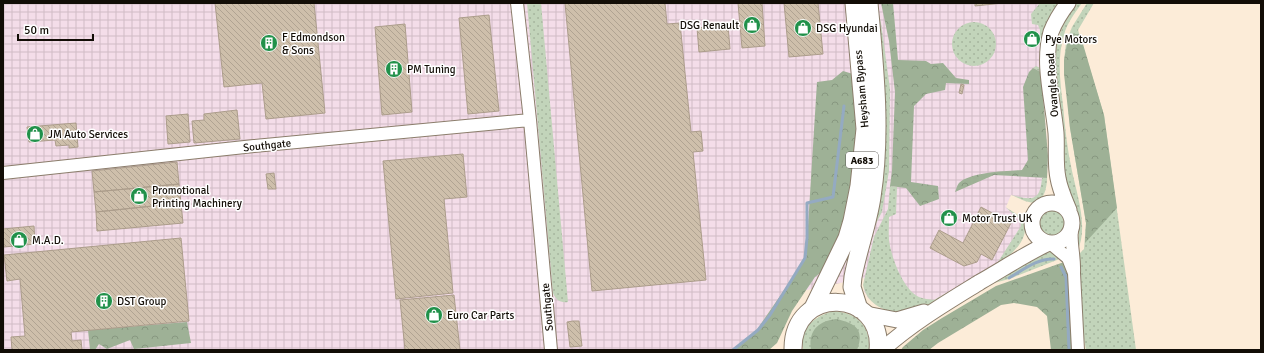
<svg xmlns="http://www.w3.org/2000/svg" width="1264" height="353" viewBox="0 0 1264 353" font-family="Signika,sans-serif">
  <defs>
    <pattern id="industrial-grid" width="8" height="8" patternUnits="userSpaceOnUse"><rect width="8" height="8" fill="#f4dde9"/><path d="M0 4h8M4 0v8" fill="none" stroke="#d0bcc6"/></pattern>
    <pattern id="grass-dots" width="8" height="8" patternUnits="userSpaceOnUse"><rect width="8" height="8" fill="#c2d4ba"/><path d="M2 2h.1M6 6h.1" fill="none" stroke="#a6b59e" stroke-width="1.8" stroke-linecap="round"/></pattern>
    <pattern id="forest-crowns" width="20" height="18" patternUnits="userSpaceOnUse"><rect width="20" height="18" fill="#9eb196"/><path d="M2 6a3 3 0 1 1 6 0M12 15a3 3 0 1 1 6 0" fill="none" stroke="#879780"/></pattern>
    <pattern id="building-back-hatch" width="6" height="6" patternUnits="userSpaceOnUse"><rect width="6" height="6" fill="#cebfab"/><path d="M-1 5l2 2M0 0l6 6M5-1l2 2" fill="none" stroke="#b0a392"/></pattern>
  </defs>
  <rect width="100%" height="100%" fill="#fcecd8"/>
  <path fill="url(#industrial-grid)" d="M3,3H1058L1044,24L1041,66L1048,156L1047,178L1044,193L1029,201L1011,195L1006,207L1020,219L1023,227L996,265L934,300L881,308L868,298L864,291V278L788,294L762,350H3Z"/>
  <path fill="url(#grass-dots)" d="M527,3H541L568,302C560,303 556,300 553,293Z
    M876,3L881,23L890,89L889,171L882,212L873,229Z
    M1040,3H1059L1047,21L1043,30L1041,72L1033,68L1036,66L1040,68V30L1038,25L1032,24L1031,14Z
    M1076,3H1082C1075,13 1067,23 1064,35C1057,58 1060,81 1063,105C1065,127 1067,149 1072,171C1077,195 1089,228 1077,252L1080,219L1066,190L1055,64C1055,41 1063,22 1076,3Z
    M1087,3H1094L1078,30L1104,115L1136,350H1086L1082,327L1077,256L1084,249L1086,223L1070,128L1064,60L1066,43L1072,27Z
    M952 44a22 22 0 1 1 44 0a22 22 0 1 1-44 0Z
    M1042,178H1047C1047,189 1043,206 1029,202C1023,201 1017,197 1011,195C1032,200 1040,202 1042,178Z
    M890,186L897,187L896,214L889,217C889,227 888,237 890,246C893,261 904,290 919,297C924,299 929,299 934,300L996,265L1021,226L1020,219L1005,207C1013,212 1023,216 1025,225C1026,232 1023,240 1019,245C1007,261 988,271 971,281C945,296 906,325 876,305C869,300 865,294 863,285L874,237L888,209Z
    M1039 223a13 13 0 1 1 26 0a13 13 0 1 1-26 0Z
    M1050,252L1055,253L1062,258L1009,279L994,283L1040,255Z
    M834,311C857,313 871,326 869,350H803C800,328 814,316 834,311Z"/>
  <path fill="url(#forest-crowns)" d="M881,3H893L898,60L926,61L931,64L943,63L956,78L969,80V84L946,83L945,90L926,94L914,106L911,182L938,186L939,199L920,206L906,188L890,186L892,171L895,92L889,41Z
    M1069,34H1080L1104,115L1117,208L1085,243L1086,223L1070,128L1064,74V60Z
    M1033,68L1041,72L1048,156L1047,178L994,175L955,192C956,190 957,185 959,183C970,172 1006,171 1022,170L1028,160L1023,87L1029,72Z
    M843,71L853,74L856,131L848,212L845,226L824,270L815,277L792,311L777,343L769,350H731L756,331L806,258L817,82L832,80Z
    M1064,262L1068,267L1073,350H1051L1047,316L1037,307L1014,303L1001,305L938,343L929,350H901L903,347L923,330L942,318L996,286Z
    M836,319C855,323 865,329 857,350H811C808,331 818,321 836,319Z
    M187,322L191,343L134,349L130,340L107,349L99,344L95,350H90L88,330Z"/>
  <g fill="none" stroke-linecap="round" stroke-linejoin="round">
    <path stroke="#94aac2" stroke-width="3" d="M1061,267L1066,277L1069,350
      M1009,278C1023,270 1038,258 1054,259
      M733,350L758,330L770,315L805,258L807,238V203L833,197L844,106"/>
  </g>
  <path fill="url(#building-back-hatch)" stroke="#ac9d8b" d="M215,3H314L325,113L266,119L262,83L224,87Z
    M565,3H665L667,24L680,23L691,132L701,131L703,151L693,152L706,280L592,291Z
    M738,3H762L765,46L742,48Z
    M784,3H818L823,54L789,57Z
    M975,3H1003L975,6Z
    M489,15L499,111L468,114L459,18Z
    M405,24L412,112L382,115L375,27Z
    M728,25L730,49L699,52L697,28Z
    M961,84L964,85L962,94L959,93Z
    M237,110L240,139L194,143L192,121L204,120V114Z
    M188,114L190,142L168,144L166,116Z
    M76,123L78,147L69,148V145L56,146L55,140L29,142L27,127Z
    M463,154L467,197L444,199L453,293L396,299L383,161Z
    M177,162L179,184L94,192L92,171Z
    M274,173L276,189H268L266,174Z
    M179,184L181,203L96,212L94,192Z
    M181,203L183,223L97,231L96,212Z
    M981,207L1011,223L992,260L981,254L977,262L964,266L930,248L939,230L963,243Z
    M34,226L35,244L4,247L3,229Z
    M181,238L189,321L71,332L72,341L81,340L82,350H12L11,337L25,336L20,279L7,281L4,255Z
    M454,295L460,350H405L400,300Z
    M573,321H579L582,346L570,347L567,322Z"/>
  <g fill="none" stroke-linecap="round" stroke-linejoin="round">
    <g stroke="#8b7d6b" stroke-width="14">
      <path id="minor" d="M517,3L530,120L551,350
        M3,173L254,146L530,120
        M1050,243L1068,258L1074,273C1075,257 1070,243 1072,228
        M1074,273L1078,350"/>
    </g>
    <g stroke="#8b7d6b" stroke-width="17">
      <path id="major" d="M1068,3C1061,12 1055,22 1051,32C1042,64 1053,100 1056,133C1057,148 1055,164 1058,178C1060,190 1065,200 1069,210
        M1032 223a20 20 0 1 1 40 0a20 20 0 1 1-40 0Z
        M866,314L897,320L924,312
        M882,350C912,323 946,303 980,282C1003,269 1025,254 1049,243"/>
    </g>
    <g stroke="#8b7d6b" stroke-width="19">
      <path id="highway" d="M813,308L847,238L852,221L859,186L865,129L854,3
        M859,309L852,287L853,277C858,250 868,224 872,197C882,133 875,68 869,3
        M793,350C792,284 884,289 878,350"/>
    </g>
    <use href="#minor" stroke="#fff" stroke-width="12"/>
    <use href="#major" stroke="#fff" stroke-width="15"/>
    <use href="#highway" stroke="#fff" stroke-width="17"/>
  </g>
  <defs>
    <g id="shop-disc" transform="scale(0.9)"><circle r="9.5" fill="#21914a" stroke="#fff"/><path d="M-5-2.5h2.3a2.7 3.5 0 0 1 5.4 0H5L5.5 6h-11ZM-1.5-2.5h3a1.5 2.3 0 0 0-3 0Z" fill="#fff"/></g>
    <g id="building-disc" transform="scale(0.9)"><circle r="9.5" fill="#21914a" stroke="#fff"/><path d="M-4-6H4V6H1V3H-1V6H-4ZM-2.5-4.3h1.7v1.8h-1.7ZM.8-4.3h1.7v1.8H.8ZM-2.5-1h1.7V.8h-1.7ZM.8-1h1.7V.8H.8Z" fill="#fff"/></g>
  </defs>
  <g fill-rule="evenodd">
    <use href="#shop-disc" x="752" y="25"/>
    <use href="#shop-disc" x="803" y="28"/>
    <use href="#shop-disc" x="1032" y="39"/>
    <use href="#building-disc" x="269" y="43"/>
    <use href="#building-disc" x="394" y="69"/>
    <use href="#shop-disc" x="35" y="134"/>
    <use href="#shop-disc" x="139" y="196"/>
    <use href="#shop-disc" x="949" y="218"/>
    <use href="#shop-disc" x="19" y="240"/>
    <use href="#building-disc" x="104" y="301"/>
    <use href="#shop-disc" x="434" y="315"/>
  </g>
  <g text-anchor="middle" stroke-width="3" stroke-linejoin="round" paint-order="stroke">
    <rect fill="#fff" stroke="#595651" stroke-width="1" x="846" y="152" width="32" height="16" rx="3"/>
    <g font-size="10" font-weight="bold" fill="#120d06">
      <text x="862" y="164">A683</text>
    </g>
    <g font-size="11" fill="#120d06" stroke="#fff" text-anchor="start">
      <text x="739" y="29" text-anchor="end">DSG Renault</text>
      <text x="816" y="32">DSG Hyundai</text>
      <text x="282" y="41">F Edmondson<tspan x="282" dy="13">&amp; Sons</tspan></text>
      <text x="1045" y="43">Pye Motors</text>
      <text x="407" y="73">PM Tuning</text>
      <text x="48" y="138">JM Auto Services</text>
      <text x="152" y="194">Promotional<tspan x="152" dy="13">Printing Machinery</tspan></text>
      <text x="962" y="222">Motor Trust UK</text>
      <text x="32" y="244">M.A.D.</text>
      <text x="117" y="305">DST Group</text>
      <text x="447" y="319">Euro Car Parts</text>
    </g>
    <g font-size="11" fill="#120d06" stroke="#fff">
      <text transform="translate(1052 85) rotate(-94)" y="4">Ovangle Road</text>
      <text transform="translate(861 89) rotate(-95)" y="4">Heysham Bypass</text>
      <text transform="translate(267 145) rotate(-6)" y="4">Southgate</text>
      <text transform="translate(547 307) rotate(-95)" y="4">Southgate</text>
    </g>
  </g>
  <rect width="1264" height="353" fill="none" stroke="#120d06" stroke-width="8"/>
  <path d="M18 34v6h75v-6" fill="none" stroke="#120d06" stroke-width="2"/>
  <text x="24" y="34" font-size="12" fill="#120d06" stroke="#ffffff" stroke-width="3" paint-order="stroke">50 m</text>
</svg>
